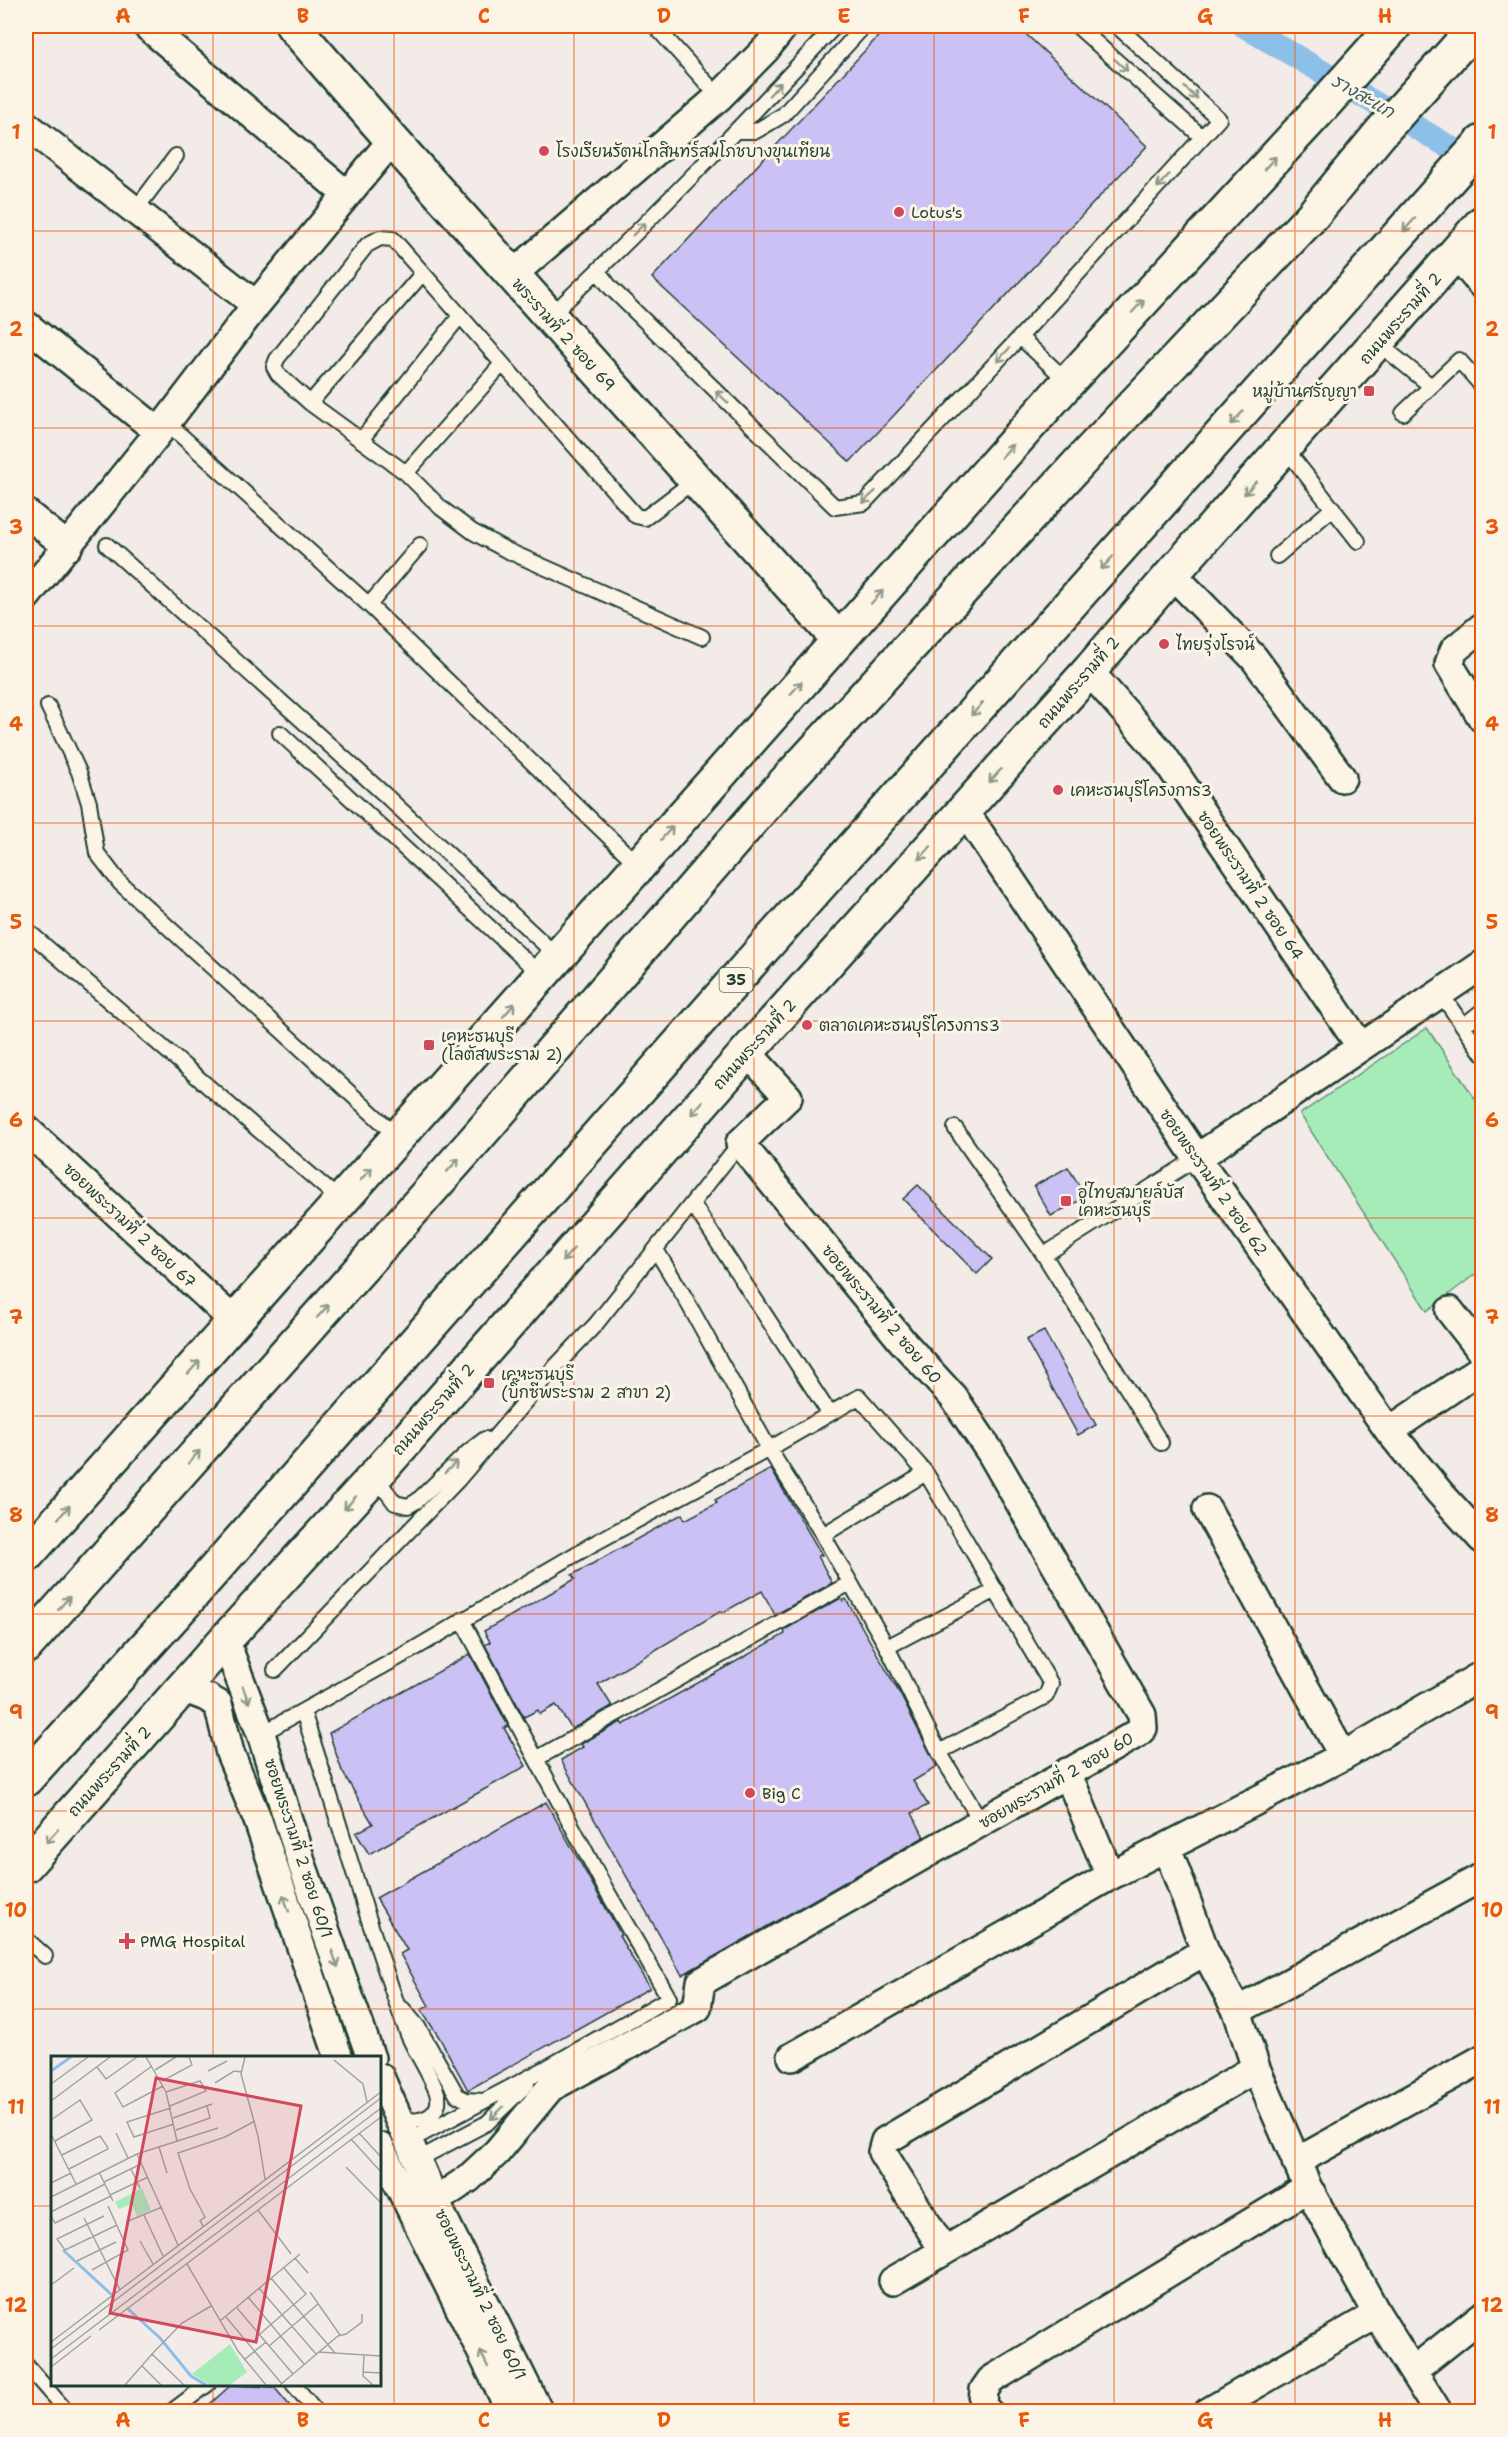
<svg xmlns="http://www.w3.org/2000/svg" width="1508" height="2437" viewBox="0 0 1508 2437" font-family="'Shantell Sans','Playpen Sans Thai',sans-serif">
  <rect width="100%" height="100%" fill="#f2ebe8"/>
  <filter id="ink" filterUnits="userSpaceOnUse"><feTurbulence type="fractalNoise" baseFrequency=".0167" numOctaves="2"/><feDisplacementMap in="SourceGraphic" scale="12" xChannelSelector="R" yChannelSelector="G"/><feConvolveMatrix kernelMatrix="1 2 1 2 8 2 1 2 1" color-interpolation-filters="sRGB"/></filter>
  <g filter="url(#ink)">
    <path fill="#a6ecb9" stroke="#629476" stroke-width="1.5" d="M1427,1028L1482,1109V1269L1427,1311L1300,1114Z"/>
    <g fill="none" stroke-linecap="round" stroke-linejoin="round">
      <path stroke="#8cc0e9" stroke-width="24" d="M1244,26L1480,165"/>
    </g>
    <path fill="#cbc1f4" stroke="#1f3d34" stroke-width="1.5" d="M888,26H1017L1147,146L850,462L652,278Z
      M1068,1167L1086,1197L1051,1216L1034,1186Z
      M918,1185L992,1259L977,1274L903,1199Z
      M1044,1331L1096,1425L1078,1435L1026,1340Z
      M771,1469L822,1555L818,1556L832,1583L775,1615L762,1591L722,1613L721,1611L598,1684L612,1706L572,1729L556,1705L540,1714L538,1710L524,1717L485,1645L490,1642L484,1631L575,1579L572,1575L682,1514L685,1520L717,1503L715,1500Z
      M841,1598L843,1601L846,1599L901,1696L937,1767L913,1781L928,1805L912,1813L924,1837L682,1975L561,1760L583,1747L581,1744L621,1722L623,1725L785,1634L784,1630Z
      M470,1654L508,1726L504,1728L526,1766L369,1854L356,1833L373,1824L342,1771L329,1733Z
      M546,1802L621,1935L619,1936L650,1988L468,2090L439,2037L421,2010L429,2006L400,1954L407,1950L376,1898Z
      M231,2385L274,2387L295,2412H201Z"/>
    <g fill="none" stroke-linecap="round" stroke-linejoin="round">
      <g stroke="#1f3d34" stroke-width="18">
        <path id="service" d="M655,26L719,97
          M1077,26L1202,137
          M736,131H756L783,115L864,26
          M136,209L176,156
          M598,271L610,287L835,507L864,503L1020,337L1219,119L1117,26
          M549,317C648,224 742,125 835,26
          M1020,337L1068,382
          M1378,343L1431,386
          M310,403L422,274
          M1403,413L1459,360L1482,386
          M166,422L369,605L638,865
          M361,440L460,316
          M1285,448L1358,541
          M406,473L502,364
          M695,480L645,518L636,516L393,239L380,238L367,245L277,359L274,367L278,374L310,403L406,473L441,508L473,532L506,550L702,637
          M107,545L384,794L557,956
          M1277,556L1333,508
          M369,605L420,545
          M48,706L79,772L89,803L97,853L120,883L398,1137
          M280,733L541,975
          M29,932L341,1201
          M1441,994L1482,1053
          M1463,1026L1482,1011
          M955,1128L1044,1255L1161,1443
          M692,1203L829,1413
          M656,1250L684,1296L769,1449L823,1535L887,1647L939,1752L982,1823
          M1044,1255L1197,1158
          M375,1476L395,1503L408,1506L417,1501L468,1452L485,1439
          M823,1535L926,1473
          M887,1647L996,1590
          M275,1670L458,1480L552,1370L596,1324L740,1143
          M303,1712C339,1818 368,1927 407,2032C413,2049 436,2083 438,2097C441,2118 413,2127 400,2115
          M261,1734L414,1649L593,1544L769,1449L859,1397L926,1473L1051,1684L1046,1696L939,1752
          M536,1759L850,1583
          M26,1939L45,1956
          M403,2009L418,2027L457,2095L466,2100L484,2101
          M409,2141L539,2072L669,1998L604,1886L462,1620
          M417,2160L487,2123L527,2084
          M26,2365L67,2412
          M293,2384L317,2412
          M171,2412L208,2384"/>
      </g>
      <g stroke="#1f3d34" stroke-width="32">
        <path id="minor" d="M147,26L346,194
          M26,125L256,305
          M1456,254L1482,285
          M512,275L719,97L766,49L784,26
          M26,325L159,432
          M26,513L68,547
          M1172,574L1254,658L1342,778
          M26,597L159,432L256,305L392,140
          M1482,627L1454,650L1449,664L1482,718
          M1089,671L1162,754L1361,1047
          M964,810L1197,1158L1389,1431L1439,1492L1482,1539
          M26,1129L234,1321
          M1197,1158L1482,965
          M1450,1311L1482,1352
          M1389,1431L1482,1368
          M1207,1509L1343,1756
          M225,1640L261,1734L303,1867L371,2058
          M183,1688L206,1697L218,1704L230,1753L257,1818L339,2058
          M1067,1772L1110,1876
          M1167,1847L1205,1951L1237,2011L1256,2068L1308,2188L1377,2314L1438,2412
          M1237,2011L1482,1877
          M792,2057L1110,1876L1343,1756L1482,1675
          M380,2077L435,2201L539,2412
          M380,2147L511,2412
          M1296,2162L1482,2059
          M435,2201L468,2179L497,2152L550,2088L697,2008L701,1982L1138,1733L1143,1728L1142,1715L991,1453L954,1398L902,1341L740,1143L788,1097L747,1052
          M944,2251L882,2152L885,2141L1205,1951
          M893,2281L1256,2068
          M1414,2370L1482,2316
          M988,2412L983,2405L984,2390L991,2380L1308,2188
          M1208,2412L1377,2314"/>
      </g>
      <g stroke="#1f3d34" stroke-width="38">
        <path id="tertiary" d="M293,26L392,140L839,640"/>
      </g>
      <g stroke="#1f3d34" stroke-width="38">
        <path id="secondary" d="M26,1556L1068,382L1319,110L1394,26
          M26,1865L225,1640L375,1476L747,1052L1089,671L1172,574L1482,223"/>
      </g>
      <g stroke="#1f3d34" stroke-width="38">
        <path id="trunk" d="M26,1646L475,1140L778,790L1091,450L1312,216L1383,130L1477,26
          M26,1779L177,1612L761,951L1482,142"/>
      </g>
      <use href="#service" stroke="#fcf5e5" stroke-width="14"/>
      <use href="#minor" stroke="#fcf5e5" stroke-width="27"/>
      <use href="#tertiary" stroke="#fcf5e5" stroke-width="33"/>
      <use href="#secondary" stroke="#fcf5e5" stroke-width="33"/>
      <use href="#trunk" stroke="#fcf5e5" stroke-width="33"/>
    </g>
    <defs><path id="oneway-shaft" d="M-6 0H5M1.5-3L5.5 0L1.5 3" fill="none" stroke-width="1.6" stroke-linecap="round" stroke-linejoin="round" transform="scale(1.5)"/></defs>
    <g stroke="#8e998c">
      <use href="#oneway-shaft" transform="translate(1121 65) rotate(42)"/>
      <use href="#oneway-shaft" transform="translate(775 89) rotate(-47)"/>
      <use href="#oneway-shaft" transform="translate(1191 93) rotate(42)"/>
      <use href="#oneway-shaft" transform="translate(1270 163) rotate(-47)"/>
      <use href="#oneway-shaft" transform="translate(1163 181) rotate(133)"/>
      <use href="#oneway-shaft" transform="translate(1409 225) rotate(132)"/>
      <use href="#oneway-shaft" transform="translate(639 229) rotate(-45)"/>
      <use href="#oneway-shaft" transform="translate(1138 306) rotate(-47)"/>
      <use href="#oneway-shaft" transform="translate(1003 355) rotate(133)"/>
      <use href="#oneway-shaft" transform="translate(722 397) rotate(-136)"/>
      <use href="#oneway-shaft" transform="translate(1237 418) rotate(132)"/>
      <use href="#oneway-shaft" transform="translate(1007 451) rotate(-48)"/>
      <use href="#oneway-shaft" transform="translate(1250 488) rotate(132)"/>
      <use href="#oneway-shaft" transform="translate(869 497) rotate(138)"/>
      <use href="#oneway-shaft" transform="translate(1107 563) rotate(132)"/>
      <use href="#oneway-shaft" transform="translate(877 597) rotate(-48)"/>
      <use href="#oneway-shaft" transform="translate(796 688) rotate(-48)"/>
      <use href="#oneway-shaft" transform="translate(977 709) rotate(132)"/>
      <use href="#oneway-shaft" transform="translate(995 776) rotate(132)"/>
      <use href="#oneway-shaft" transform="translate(667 833) rotate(-48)"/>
      <use href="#oneway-shaft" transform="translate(925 853) rotate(132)"/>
      <use href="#oneway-shaft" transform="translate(509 1010) rotate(-49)"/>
      <use href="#oneway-shaft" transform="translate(697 1108) rotate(131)"/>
      <use href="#oneway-shaft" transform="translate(453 1165) rotate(-48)"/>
      <use href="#oneway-shaft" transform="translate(366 1174) rotate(-48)"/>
      <use href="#oneway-shaft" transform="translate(568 1255) rotate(131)"/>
      <use href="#oneway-shaft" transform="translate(323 1311) rotate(-48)"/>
      <use href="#oneway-shaft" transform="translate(194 1367) rotate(-48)"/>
      <use href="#oneway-shaft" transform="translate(194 1457) rotate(-48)"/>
      <use href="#oneway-shaft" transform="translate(451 1467) rotate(-44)"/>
      <use href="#oneway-shaft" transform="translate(350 1503) rotate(132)"/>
      <use href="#oneway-shaft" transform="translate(64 1512) rotate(-48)"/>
      <use href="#oneway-shaft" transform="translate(64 1603) rotate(-48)"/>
      <use href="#oneway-shaft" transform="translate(246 1695) rotate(69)"/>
      <use href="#oneway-shaft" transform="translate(52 1836) rotate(132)"/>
      <use href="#oneway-shaft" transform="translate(286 1903) rotate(-109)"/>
      <use href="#oneway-shaft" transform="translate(335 1959) rotate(71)"/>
      <use href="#oneway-shaft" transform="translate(497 2113) rotate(136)"/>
      <use href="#oneway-shaft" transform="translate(484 2359) rotate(-116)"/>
    </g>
  </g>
  <path fill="none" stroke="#e8590c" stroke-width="1.5" stroke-opacity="0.55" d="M213,26V2058M394,26V2412M574,26V2412M754,26V2412M934,26V2412M1114,26V2412M1295,26V2412M26,231H1482M26,428H1482M26,626H1482M26,823H1482M26,1021H1482M26,1218H1482M26,1416H1482M26,1614H1482M26,1811H1482M26,2009H1482M26,2206H52M380,2206H1482M213,2384V2412"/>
  <g fill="#d1495b" stroke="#fcf5e5" stroke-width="2">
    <circle cx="544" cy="151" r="6"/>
    <circle cx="899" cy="212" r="6"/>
    <rect x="1363" y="385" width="12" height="12" rx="3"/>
    <circle cx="1164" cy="644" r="6"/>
    <circle cx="1058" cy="790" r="6"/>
    <circle cx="807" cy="1025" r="6"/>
    <rect x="423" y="1039" width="12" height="12" rx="3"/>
    <rect x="1060" y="1195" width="12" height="12" rx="3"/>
    <rect x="483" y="1377" width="12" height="12" rx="3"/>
    <circle cx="750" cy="1793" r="6"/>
    <path d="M124 1932h6v6h6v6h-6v6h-6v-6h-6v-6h6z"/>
  </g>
  <g text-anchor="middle" stroke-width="6" stroke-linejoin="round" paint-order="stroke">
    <rect fill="#fcf5e5" stroke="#617469" stroke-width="1.5" x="719.5" y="968" width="33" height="24" rx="4.5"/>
    <g font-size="15" font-weight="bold" fill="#1f3d34">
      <text x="736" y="985">35</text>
    </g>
    <g font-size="16" fill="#1f3d34" stroke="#fcf5e5" text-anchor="start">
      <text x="556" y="157">โรงเรียนรัตนโกสินทร์สมโภชบางขุนเทียน</text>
      <text x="911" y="218">Lotus's</text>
      <text x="1357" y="397" text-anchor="end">หมู่บ้านศรัญญา</text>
      <text x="1176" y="650">ไทยรุ่งโรจน์</text>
      <text x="1070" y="796">เคหะธนบุรีโครงการ3</text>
      <text x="819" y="1031">ตลาดเคหะธนบุรีโครงการ3</text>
      <text x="441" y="1042">เคหะธนบุรี<tspan x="441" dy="18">(โลตัสพระราม 2)</tspan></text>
      <text x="1078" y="1198">อู่ไทยสมายล์บัส<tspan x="1078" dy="18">เคหะธนบุรี</tspan></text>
      <text x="501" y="1380">เคหะธนบุรี<tspan x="501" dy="18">(บิ๊กซีพระราม 2 สาขา 2)</tspan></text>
      <text x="762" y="1799">Big C</text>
      <text x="140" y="1947">PMG Hospital</text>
    </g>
    <g font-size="16" fill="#1f3d34" stroke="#fcf5e5">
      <text transform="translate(1400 318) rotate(-49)" y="6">ถนนพระรามที่ 2</text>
      <text transform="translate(564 334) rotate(48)" y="6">พระรามที่ 2 ซอย 69</text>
      <text transform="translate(1078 682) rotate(-49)" y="6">ถนนพระรามที่ 2</text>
      <text transform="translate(1251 885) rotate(56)" y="6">ซอยพระรามที่ 2 ซอย 64</text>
      <text transform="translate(754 1044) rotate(-48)" y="6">ถนนพระรามที่ 2</text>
      <text transform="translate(1214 1182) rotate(55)" y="6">ซอยพระรามที่ 2 ซอย 62</text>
      <text transform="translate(130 1225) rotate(43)" y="6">ซอยพระรามที่ 2 ซอย 67</text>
      <text transform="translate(882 1314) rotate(50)" y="6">ซอยพระรามที่ 2 ซอย 60</text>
      <text transform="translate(433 1409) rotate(-49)" y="6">ถนนพระรามที่ 2</text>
      <text transform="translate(109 1771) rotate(-48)" y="6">ถนนพระรามที่ 2</text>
      <text transform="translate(1056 1780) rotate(-30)" y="6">ซอยพระรามที่ 2 ซอย 60</text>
      <text transform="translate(299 1848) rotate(72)" y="6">ซอยพระรามที่ 2 ซอย 60/1</text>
      <text transform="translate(481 2294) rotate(64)" y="6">ซอยพระรามที่ 2 ซอย 60/1</text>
    </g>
    <g font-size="18" font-style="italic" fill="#3a5e61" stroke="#fcf5e5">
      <text transform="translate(1363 96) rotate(30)" y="6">รางสะแก</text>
    </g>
  </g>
  <g transform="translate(51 2056)">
    <rect width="330" height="330" fill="#f2ebe8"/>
    <path d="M91,132L100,154L86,160L81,148L68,153L64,146ZM179,288L196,316L179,329H159L141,318Z" fill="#a6ecb9"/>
    <path fill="none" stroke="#8cc0e9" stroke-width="3" d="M0,15L20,1M12,194L62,240M76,252L109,282L140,320L155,329"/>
    <path fill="none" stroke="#9ea5a0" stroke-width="1.5" d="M95,1L115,36L126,85M194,1L190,18L207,80L214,123M283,4L312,28L316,46M101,10L64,37L72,51L112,30M46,11L55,23L86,1M104,14L125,1M157,15L176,5M111,25L141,9L138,1M164,27L183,15L191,16M0,28L37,1M115,36L149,25L155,35L119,50M0,45L59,1M120,52L76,66L83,81L123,68M122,62L161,48M0,64L29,44L41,64L4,85M125,74L159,62L156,50M65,77L77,102M308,77L330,101M0,78L25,128M300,83L330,116M108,91L116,117M86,98L127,189M11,99L49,80L56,90L57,93L18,113M295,111L330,147M80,113L89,132M48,116L62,145M53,126L90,108M0,127L20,117M59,139L97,121M0,141L86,98L167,72M207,154L240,198M0,156L54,128M93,159L112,200M0,160L4,167L60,140M53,160L6,183L14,194L66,169M33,162L69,234M75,166L111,151M152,170L149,165L154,161L139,133L127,97L174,81L204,65M89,185L102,208M244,202L257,217M26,205L65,186M136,208L187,295L215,329M41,214L77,194L57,150M220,222L284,297M0,229L23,212M208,232L265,298M259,236L289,279M197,241L253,308M186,252L242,318M175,261L231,328M169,265L249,198M48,274L330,61M209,278L255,238L233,212M0,286L330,36M218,290L267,248M0,293L330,42M267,296L330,300M101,298L131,267L160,250M313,299L312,320L322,329M0,303L330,52M193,304L215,286M91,310L110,329M0,311L40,280M312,316L330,317M74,329L101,298L133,329M229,329L287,280L295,278L311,266V258"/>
    <path fill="#d1495b" fill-opacity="0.15" stroke="#d1495b" stroke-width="3" d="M105,22L250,50L205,286L59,257Z"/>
    <rect width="330" height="330" fill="none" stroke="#1f3d34" stroke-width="3"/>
  </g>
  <rect width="1508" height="2437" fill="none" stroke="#fcf5e5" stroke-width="66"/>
  <rect x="33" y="33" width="1442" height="2371" fill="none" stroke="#e8590c" stroke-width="2"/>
  <g font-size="20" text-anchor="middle" font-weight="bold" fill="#e8590c">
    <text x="123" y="23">A</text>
    <text x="303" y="23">B</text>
    <text x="484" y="23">C</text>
    <text x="664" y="23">D</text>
    <text x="844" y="23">E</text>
    <text x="1024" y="23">F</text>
    <text x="1205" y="23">G</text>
    <text x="1385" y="23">H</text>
    <text x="16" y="139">1</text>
    <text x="1492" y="139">1</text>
    <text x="16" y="336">2</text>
    <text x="1492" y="336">2</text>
    <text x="16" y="534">3</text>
    <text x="1492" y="534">3</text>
    <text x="16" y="731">4</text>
    <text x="1492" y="731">4</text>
    <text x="16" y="929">5</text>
    <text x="1492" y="929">5</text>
    <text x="16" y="1127">6</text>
    <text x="1492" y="1127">6</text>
    <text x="16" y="1324">7</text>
    <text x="1492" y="1324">7</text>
    <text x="16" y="1522">8</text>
    <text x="1492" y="1522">8</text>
    <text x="16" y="1719">9</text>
    <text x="1492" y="1719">9</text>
    <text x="16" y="1917">10</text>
    <text x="1492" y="1917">10</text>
    <text x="16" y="2114">11</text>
    <text x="1492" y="2114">11</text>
    <text x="16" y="2312">12</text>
    <text x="1492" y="2312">12</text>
    <text x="123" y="2427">A</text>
    <text x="303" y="2427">B</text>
    <text x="484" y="2427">C</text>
    <text x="664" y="2427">D</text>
    <text x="844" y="2427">E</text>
    <text x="1024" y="2427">F</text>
    <text x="1205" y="2427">G</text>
    <text x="1385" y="2427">H</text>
  </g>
</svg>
